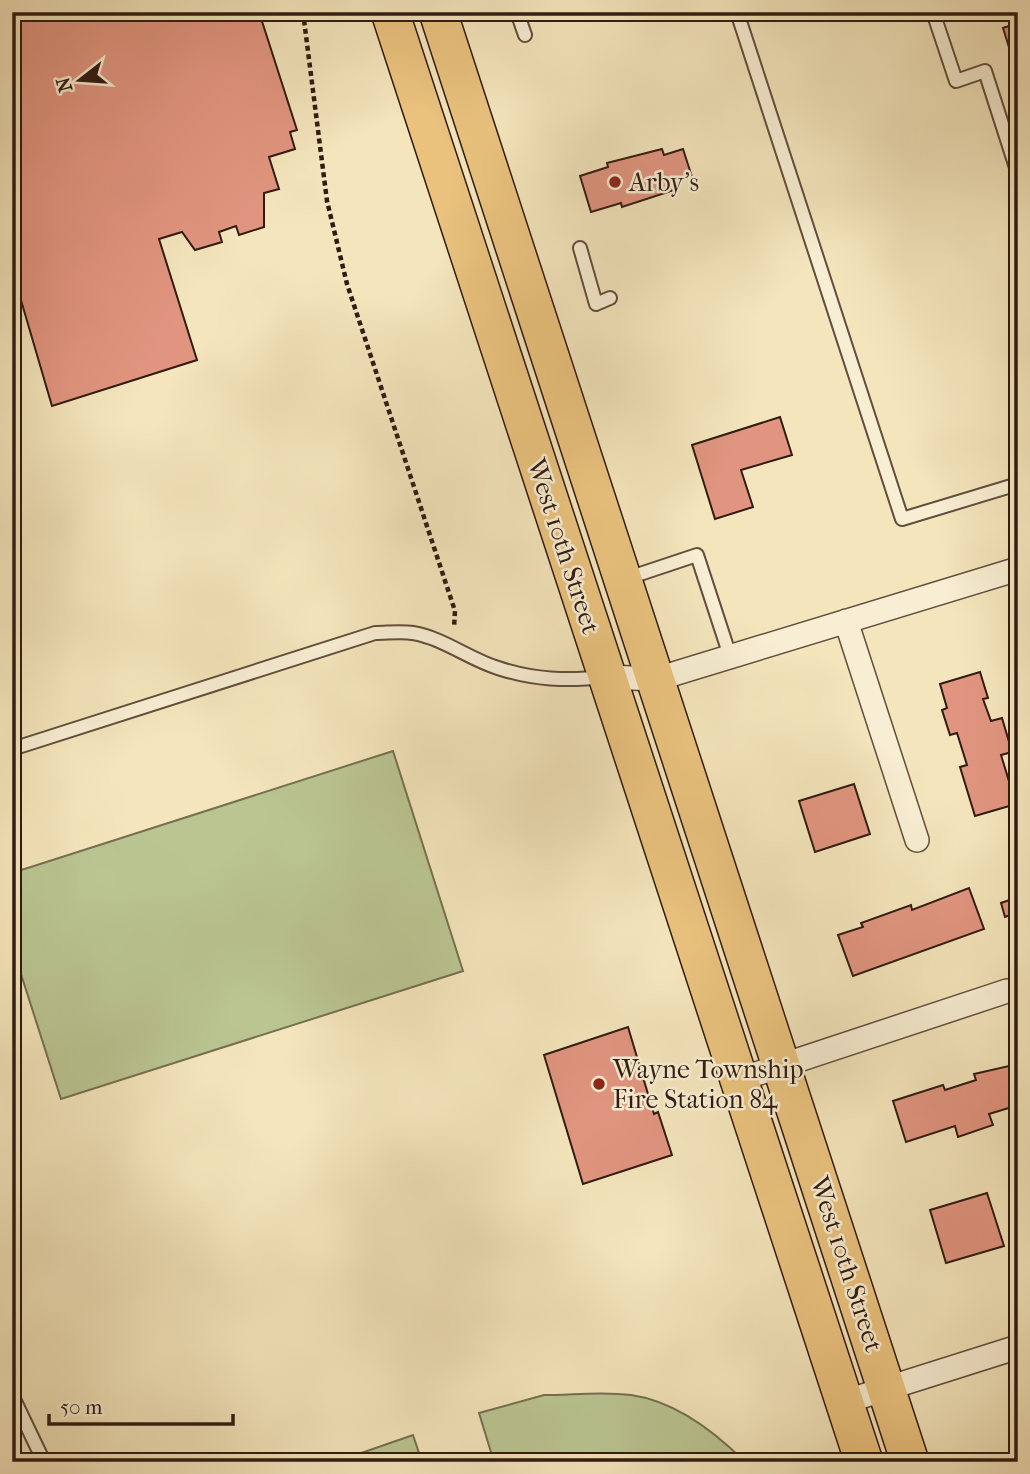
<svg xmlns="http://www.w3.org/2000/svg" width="1030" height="1474" viewBox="0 0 1030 1474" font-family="'IM FELL French Canon',serif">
  <rect width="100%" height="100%" fill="#f4e5bc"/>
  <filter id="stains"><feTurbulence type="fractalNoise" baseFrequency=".00286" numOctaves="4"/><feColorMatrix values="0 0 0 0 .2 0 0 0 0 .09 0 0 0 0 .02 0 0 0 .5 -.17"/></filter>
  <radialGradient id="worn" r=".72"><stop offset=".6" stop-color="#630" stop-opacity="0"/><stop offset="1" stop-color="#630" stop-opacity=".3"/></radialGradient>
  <path fill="#bac592" stroke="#757052" stroke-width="2" d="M393,751L463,971L61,1099L12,946V873Z
    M544,1395C572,1395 603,1391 631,1395C674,1401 715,1432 745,1462H494L479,1413Z
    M413,1435L422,1462H340L344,1459Z"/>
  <path fill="#e19580" stroke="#301b12" stroke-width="2" d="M12,12H259L297,130L290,132L295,149L269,157L279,189L264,193V227L239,235L236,226L219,232L222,242L195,250L182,232L159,239L197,360L52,406L18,290L12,292Z
    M1018,23V76L1003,28Z
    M662,149L664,155L683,149L692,177L672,183L674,190L622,207L621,203L591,212L580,176L608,167L607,163Z
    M780,417L792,455L741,470L753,507L715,519L692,445Z
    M980,672L988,698L983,699L991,721L1002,718L1012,752L1001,755L1016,804L975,816L960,767L967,765L957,733L950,735L942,710L947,708L940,684Z
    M854,784L870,834L815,852L799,801Z
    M969,888L984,929L853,976L838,935L863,927L861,923L911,905L912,910Z
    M1018,897V917L1016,913L1005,917L1001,903Z
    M628,1027L654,1114L658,1112L672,1155L583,1184L544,1055Z
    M1018,1064V1110L1013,1111L1012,1107L989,1114L993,1125L958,1137L955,1126L906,1142L893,1101L943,1085L945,1090L976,1080L974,1074Z
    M987,1193L1004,1246L946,1263L930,1210Z"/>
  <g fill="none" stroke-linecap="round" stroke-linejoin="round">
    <g stroke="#614e3c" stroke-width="16">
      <path id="service" d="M517,12L525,35
        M737,12L902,519L1018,484
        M933,12L956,81L985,71L1018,174
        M580,248L596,304L610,298
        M625,579L697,555L730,656
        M12,749L375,633C387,633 401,631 413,633C443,638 469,659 498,668C534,680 567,681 605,677
        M12,1395L44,1462"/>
    </g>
    <g stroke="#614e3c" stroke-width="26">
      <path id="minor" d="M846,621L917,840
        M606,677L657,679L1018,569
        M738,1080L1007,991
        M844,1402L1018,1347"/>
    </g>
    <g stroke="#301b12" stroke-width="40">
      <path id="primary" d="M390,12L864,1462
        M438,12L910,1462"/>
    </g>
    <path stroke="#301b12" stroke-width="4.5" stroke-dasharray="5 3.5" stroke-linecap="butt" d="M303,12L327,201L347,284L455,611L454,628"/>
    <use href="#service" stroke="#f8eed3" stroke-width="12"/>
    <use href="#minor" stroke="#f8eed3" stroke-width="23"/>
    <use href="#primary" stroke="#eac27e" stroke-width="37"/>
  </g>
  <g fill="#8f2418" stroke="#f8eed3" stroke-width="2.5">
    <circle cx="615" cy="182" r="7"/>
    <circle cx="599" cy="1084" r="7"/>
  </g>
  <g text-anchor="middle" stroke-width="5" stroke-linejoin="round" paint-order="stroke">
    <g font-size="26" fill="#301b12" stroke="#f8eed3" text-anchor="start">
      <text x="629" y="191">Arby's</text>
      <text x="613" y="1078">Wayne Township<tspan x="613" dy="30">Fire Station 84</tspan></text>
    </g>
    <g font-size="26" fill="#301b12" stroke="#f8eed3">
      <text transform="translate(564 546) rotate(72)" y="9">West 10th Street</text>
      <text transform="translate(847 1264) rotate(72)" y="9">West 10th Street</text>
    </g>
  </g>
  <rect width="1030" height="1474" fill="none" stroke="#f4e5bc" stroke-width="42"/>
  <rect x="14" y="14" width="1002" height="1446" fill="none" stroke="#301b12" stroke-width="3.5"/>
  <rect x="21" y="21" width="988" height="1432" fill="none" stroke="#301b12" stroke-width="2"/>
  <g transform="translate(80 80) rotate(253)" stroke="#f8eed3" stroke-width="5" paint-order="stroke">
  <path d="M0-5L12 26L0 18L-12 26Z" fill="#301b12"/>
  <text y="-10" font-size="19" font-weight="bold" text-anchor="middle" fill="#301b12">N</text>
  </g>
  <path d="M49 1414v10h184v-10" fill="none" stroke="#301b12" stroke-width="3.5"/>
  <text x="60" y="1414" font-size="21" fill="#301b12" stroke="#f8eed3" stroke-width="5" paint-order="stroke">50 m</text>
  <rect width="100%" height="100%" filter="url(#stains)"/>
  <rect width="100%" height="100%" fill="url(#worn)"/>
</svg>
